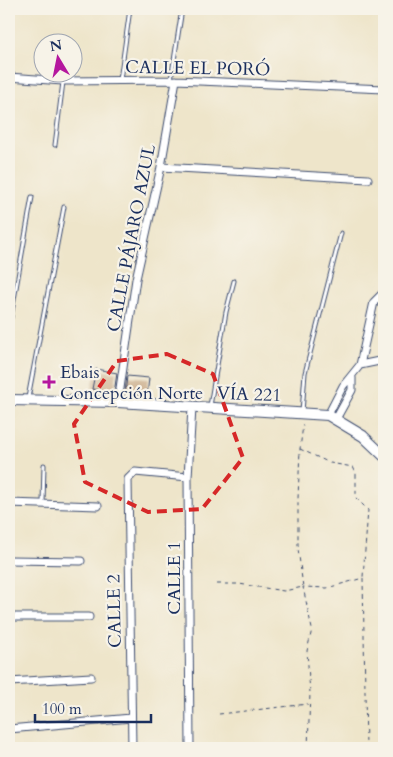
<svg xmlns="http://www.w3.org/2000/svg" width="393" height="757" viewBox="0 0 393 757" font-family="Cardo,serif">
  <rect width="100%" height="100%" fill="#f7f3e8"/>
  <filter id="ink" filterUnits="userSpaceOnUse"><feTurbulence type="fractalNoise" baseFrequency=".02" numOctaves="2"/><feDisplacementMap in="SourceGraphic" scale="10" xChannelSelector="R" yChannelSelector="G"/><feConvolveMatrix kernelMatrix="1 2 1 2 8 2 1 2 1" color-interpolation-filters="sRGB"/></filter>
  <filter id="wash" filterUnits="userSpaceOnUse"><feTurbulence type="fractalNoise" baseFrequency=".0096" numOctaves="4" result="noise"/><feDisplacementMap in="SourceGraphic" scale="20" xChannelSelector="R" yChannelSelector="G"/><feGaussianBlur stdDeviation="1.12" result="paint"/><feColorMatrix in="noise" values="0 0 0 0 0 0 0 0 0 0 0 0 0 0 0 0 0 1.4 0 .05"/><feComposite in="paint" operator="in"/></filter>
  <g filter="url(#wash)">
    <rect width="100%" height="100%" fill="#eee5ca"/>
    <g id="blocks">
      <path fill="#c6a681" d="M96,369L117,373L114,393L92,389Z
        M127,376L149,378L147,396L125,394Z"/>
    </g>
  </g>
  <g filter="url(#ink)">
    <use href="#blocks" fill-opacity="0" stroke="#3b4a6e" stroke-width="1"/>
    <g fill="none" stroke-linecap="round" stroke-linejoin="round">
      <g stroke="#3b4a6e" stroke-width="5">
        <path id="service" d="M120,80L130,9
          M171,80L182,9
          M55,145L63,82
          M9,328L32,197
          M28,398L64,207
          M210,406L226,312L234,281
          M302,412L305,373L341,233
          M43,503L44,465"/>
      </g>
      <g stroke="#3b4a6e" stroke-width="9">
        <path id="minor" d="M9,77L63,81L176,80L384,89
          M161,167L368,179
          M360,365L384,360
          M118,402L136,279L161,167L176,80
          M328,415L343,386L360,365L374,302L384,292
          M336,419L352,390V378
          M9,503L98,506
          M9,560L81,561
          M9,617H89
          M9,682L91,677
          M9,729L131,718
          M132,748L128,479L135,472L188,477
          M190,748L188,477L192,408"/>
      </g>
      <g stroke="#3b4a6e" stroke-width="12">
        <path id="secondary" d="M9,400L118,402L328,415L363,436L384,456"/>
      </g>
      <path stroke="#3b4a6e" stroke-width="1" stroke-dasharray="4 4" stroke-linecap="butt" d="M300,449L330,463L353,467L356,473V498L368,510L363,577
        M217,584H239L284,591L303,587L298,548V499L300,449L303,425
        M219,714L308,704
        M308,748L310,693L307,651L312,629L303,587L327,588L363,578L366,748"/>
      <use href="#service" stroke="#fff" stroke-width="3"/>
      <use href="#minor" stroke="#fff" stroke-width="7"/>
      <use href="#secondary" stroke="#fff" stroke-width="10"/>
    </g>
  </g>
  <path fill="none" stroke="#d62828" stroke-width="4" stroke-dasharray="10 6" stroke-linejoin="round" d="M167,354L213,374L243,458L202,509L148,512L85,482L74,424L117,361Z"/>
  <path fill="#b5179e" stroke="#f7f3e8" stroke-width="2" d="M46.5 374.5h5v5h5v5h-5v5h-5v-5h-5v-5h5z"/>
  <g text-anchor="middle" stroke-width="4.5" stroke-linejoin="round" paint-order="stroke">
    <g font-size="18" fill="#1b2f5e" stroke="#f7f3e8">
      <text transform="translate(197 68) rotate(1)" y="6">CALLE EL PORÓ</text>
      <text transform="translate(131 238) rotate(-79)" y="6">CALLE PÁJARO AZUL</text>
      <text transform="translate(249 394) rotate(2)" y="6">VÍA 221</text>
      <text transform="translate(174 578) rotate(-90)" y="6">CALLE 1</text>
      <text transform="translate(114 611) rotate(-91)" y="6">CALLE 2</text>
    </g>
    <g font-size="18" fill="#1b2f5e" stroke="#f7f3e8" text-anchor="start">
      <text x="60" y="378">Ebais<tspan x="60" dy="21">Concepción Norte</tspan></text>
    </g>
  </g>
  <rect width="393" height="757" fill="none" stroke="#f7f3e8" stroke-width="30"/>
  <g transform="translate(58 58) rotate(350)"><circle r="24" fill="#f7f3e8" stroke="#9fa5b1"/>
  <path d="M0-4L9 19L0 12L-9 19Z" fill="#b5179e"/>
  <text y="-8" font-size="14" font-weight="bold" text-anchor="middle" fill="#1b2f5e">N</text>
  </g>
  <path d="M35 714v8h116v-8" fill="none" stroke="#1b2f5e" stroke-width="2.5"/>
  <text x="42" y="714" font-size="15" fill="#1b2f5e" stroke="#f7f3e8" stroke-width="4" paint-order="stroke">100 m</text>
</svg>
